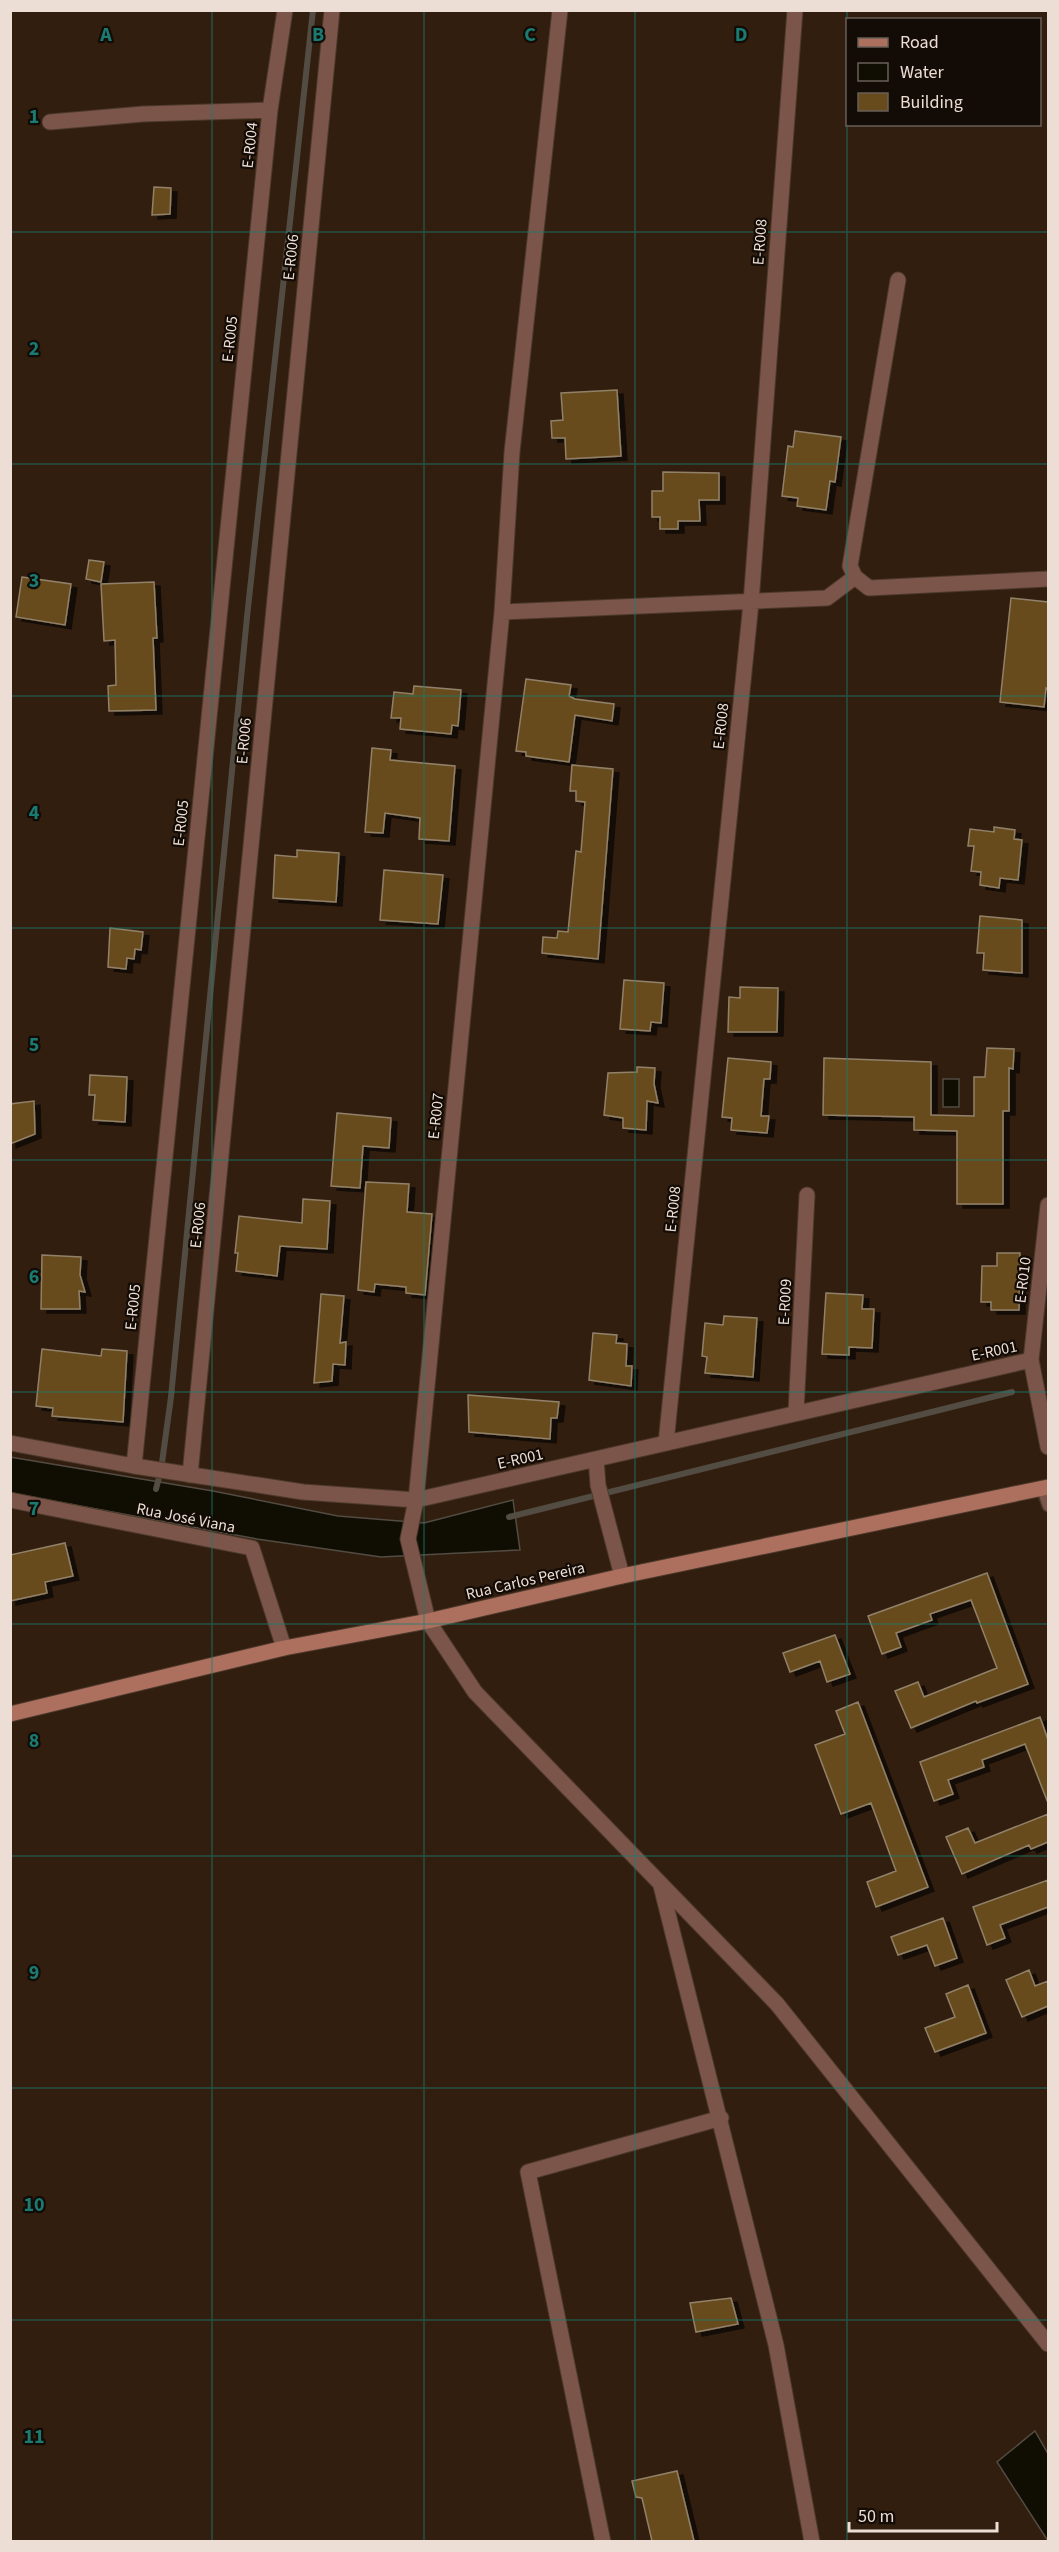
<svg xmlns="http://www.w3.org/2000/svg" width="1059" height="2552" viewBox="0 0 1059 2552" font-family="'Source Sans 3',sans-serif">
  <defs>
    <filter id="shadow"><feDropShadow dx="6" dy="4" stdDeviation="0" flood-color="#0009"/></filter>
  </defs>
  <rect width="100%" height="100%" fill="#321e0f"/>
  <path fill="#100e03" stroke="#524c42" stroke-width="1.5" d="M943,1079H959V1107H943Z
    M10,1457L213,1491L338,1516L424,1523L513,1500L520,1550L381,1557L257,1539L11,1493Z
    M1035,2431L1048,2454V2541L997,2462Z"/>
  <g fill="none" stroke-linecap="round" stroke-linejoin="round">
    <path stroke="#524c42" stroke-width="6" d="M156,1489L161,1470L171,1397L247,617L313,10
      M509,1517L1012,1392"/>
  </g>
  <path fill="#674b1c" stroke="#918169" stroke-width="1.5" filter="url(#shadow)" d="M154,187L171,188L170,214L152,215Z
    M617,390L621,456L566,459L565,438H552L551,421L563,420L561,393Z
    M795,431L841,437L835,482L830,481L826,510L797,506L798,498L782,496L788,446L793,447Z
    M663,472L719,473V500H699L700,521H678V529H660V517H652V491H663Z
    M89,560L104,562L101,582L86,579Z
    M22,577L71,584L65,625L16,617Z
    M154,582L157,638H153L156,710L109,711L108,686L116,685L115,640L104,641L101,584Z
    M1011,598L1048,602V689L1046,688L1044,707L1000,702Z
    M526,679L571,685L569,696L575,699L614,704L612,721L575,715L569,762L526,756V752L516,751Z
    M414,686L461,690L458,726L452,725L451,734L400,729L401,718H391L394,692L413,694Z
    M372,748L391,750L390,760L455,766L449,841L419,839L420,818L385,813L383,833L365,832Z
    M572,765L613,769L598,959L542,953L543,937L557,938L558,931L568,932L576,851L581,852L585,802L576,801V791H570Z
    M994,827L1015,830L1014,839L1022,840L1018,880L1000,878L999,888L980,885L981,872L971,871L974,846H968L970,829L994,832Z
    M297,850L339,853L336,902L273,898L275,855L297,857Z
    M384,870L443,875L438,924L380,920Z
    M980,916L1022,920V973L983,970L984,953H977Z
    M110,928L143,932L141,950L135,949L134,959L127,958L126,969L108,967Z
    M624,980L664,983L661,1023L651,1022L650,1031L620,1029Z
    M740,987L778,988L777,1032H728L729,997L740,998Z
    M987,1048L1014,1049L1013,1069L1009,1068V1111H1003V1204H957V1131L914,1130V1117L823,1115L824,1058L931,1062V1115L974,1116V1077H985Z
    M728,1058L771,1062L770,1079H764L761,1116H769L767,1133L731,1130L732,1118L722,1117Z
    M637,1067L655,1068L654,1084L658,1103L647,1101L646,1130L623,1128V1118L604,1115L608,1073L637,1072Z
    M90,1075L127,1077L125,1122L93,1120L95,1095H89Z
    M34,1101L35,1134L10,1144V1104Z
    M337,1113L391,1118L389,1148L363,1146L360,1188L331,1186Z
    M366,1182L409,1184L407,1212L432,1214L425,1295L406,1293V1287L375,1284L374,1292L358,1290Z
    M303,1199L330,1201L327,1249L280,1246L277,1276L236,1271L238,1253H235L239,1216L302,1223Z
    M997,1253H1020L1019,1310H991V1302H981L982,1266H997Z
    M42,1255L81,1257L80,1275L85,1292L79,1291L80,1309H41Z
    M826,1293L863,1295L862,1309H874L872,1348L849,1347V1355L822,1354Z
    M321,1294L344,1296L340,1343L346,1342L345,1365L333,1364L332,1381L314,1383Z
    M724,1316L757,1318L753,1377L705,1373L707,1357L702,1356L705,1323L723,1325Z
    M593,1333L617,1335L616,1343L627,1344L626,1366H632L631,1386L589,1380Z
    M42,1349L101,1356L102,1349L127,1351L123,1422L52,1416L53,1408L36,1406Z
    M468,1395L559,1402L557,1418H551L550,1439L469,1432Z
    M65,1543L73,1576L45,1582L47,1593L10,1601V1555Z
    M987,1573L1028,1684L977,1703L976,1701L911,1728L895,1691L918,1682L924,1697L997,1668L971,1600L930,1614L932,1620L896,1633L901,1647L882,1654L868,1616Z
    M835,1635L850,1674L827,1682L820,1661L790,1672L783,1653Z
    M858,1702L928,1887L876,1907L867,1882L896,1871L871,1803L841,1814L815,1745L845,1734L836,1711Z
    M1040,1717L1048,1740V1803L1025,1744L982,1760L984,1767L948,1780L953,1794L934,1801L920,1762Z
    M1048,1814V1842L1031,1849L1029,1845L962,1874L946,1837L968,1828L975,1843Z
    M1048,1880V1907L1000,1925L1005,1938L987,1945L973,1907Z
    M943,1918L957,1958L935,1966L927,1945L898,1955L891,1937Z
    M1029,1970L1035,1986L1048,1981V2006L1022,2017L1006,1980Z
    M968,1985L986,2033L935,2052L925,2028L955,2017L946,1994Z
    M731,2298L738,2324L696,2332L690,2303Z
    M677,2471L694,2541H652L642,2498L636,2497L632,2481Z"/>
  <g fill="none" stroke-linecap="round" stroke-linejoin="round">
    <g stroke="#4c392b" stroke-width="13">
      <path id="lane" d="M1042,1489L1048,1506"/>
    </g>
    <g stroke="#4c392b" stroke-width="17">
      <path id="street" d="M560,10L512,452L502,612L416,1500L408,1539L428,1621L475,1692L777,2004L1048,2344
        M50,122L143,114L270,110
        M898,280L850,566L855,577L869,588L1048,579
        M502,612L827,598L855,577
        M1048,1205L1031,1360L1048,1447
        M796,1412L807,1195
        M10,1443L134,1466L303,1492L416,1500L1031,1360
        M666,1443L751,603L795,10
        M596,1459L598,1485L622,1576
        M134,1466L270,110L285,10
        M190,1475L332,10
        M10,1500L252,1548L284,1648
        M661,1886L776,2345L812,2542
        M603,2542L528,2172L721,2118"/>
    </g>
    <g stroke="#4c392b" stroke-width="17">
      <path id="secondary" d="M10,1714L284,1648L428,1621L622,1576L1048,1487"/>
    </g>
    <use href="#lane" stroke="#7b5549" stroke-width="10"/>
    <use href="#street" stroke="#7b5549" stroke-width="15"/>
    <use href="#secondary" stroke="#ad705e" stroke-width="15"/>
  </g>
  <path fill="none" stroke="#1a7b73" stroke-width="1.5" stroke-opacity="0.55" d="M212,10V2542M424,10V2542M635,10V2542M847,10V2542M10,232H1048M10,464H1048M10,696H1048M10,928H1048M10,1160H1048M10,1392H1048M10,1624H1048M10,1856H1048M10,2088H1048M10,2320H1048"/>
  <g text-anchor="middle" stroke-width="4.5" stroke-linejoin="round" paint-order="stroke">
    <g font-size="16" fill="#ecded5" stroke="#130b05">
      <text transform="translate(249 145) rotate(-84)" y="6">E-R004</text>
      <text transform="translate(759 242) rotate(-86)" y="6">E-R008</text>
      <text transform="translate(290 257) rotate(-84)" y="6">E-R006</text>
      <text transform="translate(229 339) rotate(-84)" y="6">E-R005</text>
      <text transform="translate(720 726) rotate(-84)" y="6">E-R008</text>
      <text transform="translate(243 741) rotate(-85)" y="6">E-R006</text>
      <text transform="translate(180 823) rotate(-84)" y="6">E-R005</text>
      <text transform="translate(435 1116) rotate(-84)" y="6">E-R007</text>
      <text transform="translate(672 1209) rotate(-84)" y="6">E-R008</text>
      <text transform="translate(197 1225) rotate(-84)" y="6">E-R006</text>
      <text transform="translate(1022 1280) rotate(-83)" y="6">E-R010</text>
      <text transform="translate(784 1302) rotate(-87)" y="6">E-R009</text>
      <text transform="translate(132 1307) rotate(-84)" y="6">E-R005</text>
      <text transform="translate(994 1350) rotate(-12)" y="6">E-R001</text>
      <text transform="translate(520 1458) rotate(-13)" y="6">E-R001</text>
      <text transform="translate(186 1517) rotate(11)" y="6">Rua José Viana</text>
      <text transform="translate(525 1580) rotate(-13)" y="6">Rua Carlos Pereira</text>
    </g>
  </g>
  <g font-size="20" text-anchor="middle" font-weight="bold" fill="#1a7b73" stroke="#130b05" stroke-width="4.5" stroke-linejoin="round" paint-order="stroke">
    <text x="106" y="41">A</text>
    <text x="318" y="41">B</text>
    <text x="530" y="41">C</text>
    <text x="741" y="41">D</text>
    <text x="34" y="123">1</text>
    <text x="34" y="355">2</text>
    <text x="34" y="587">3</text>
    <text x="34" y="819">4</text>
    <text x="34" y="1051">5</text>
    <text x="34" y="1283">6</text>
    <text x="34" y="1515">7</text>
    <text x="34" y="1747">8</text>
    <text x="34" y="1979">9</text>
    <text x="34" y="2211">10</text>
    <text x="34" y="2443">11</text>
  </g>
  <rect width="1059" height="2552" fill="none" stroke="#ecded5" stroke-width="24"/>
  <rect x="846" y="18" width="195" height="108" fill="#130b05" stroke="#6a5f58" stroke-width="1.5"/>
  <rect x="858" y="38" width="30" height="9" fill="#ad705e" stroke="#6a5f58" stroke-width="1.5"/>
  <text x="900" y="48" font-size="18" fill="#ecded5">Road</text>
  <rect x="858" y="63" width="30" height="18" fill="#100e03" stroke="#6a5f58" stroke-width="1.5"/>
  <text x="900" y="78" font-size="18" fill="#ecded5">Water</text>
  <rect x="858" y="93" width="30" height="18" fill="#674b1c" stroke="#6a5f58" stroke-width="1.5"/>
  <text x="900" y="108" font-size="18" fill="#ecded5">Building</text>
  <path d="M849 2522v9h148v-9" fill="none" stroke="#ecded5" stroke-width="3"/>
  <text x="858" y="2522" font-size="18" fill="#ecded5" stroke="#130b05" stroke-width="4.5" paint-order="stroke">50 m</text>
</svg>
